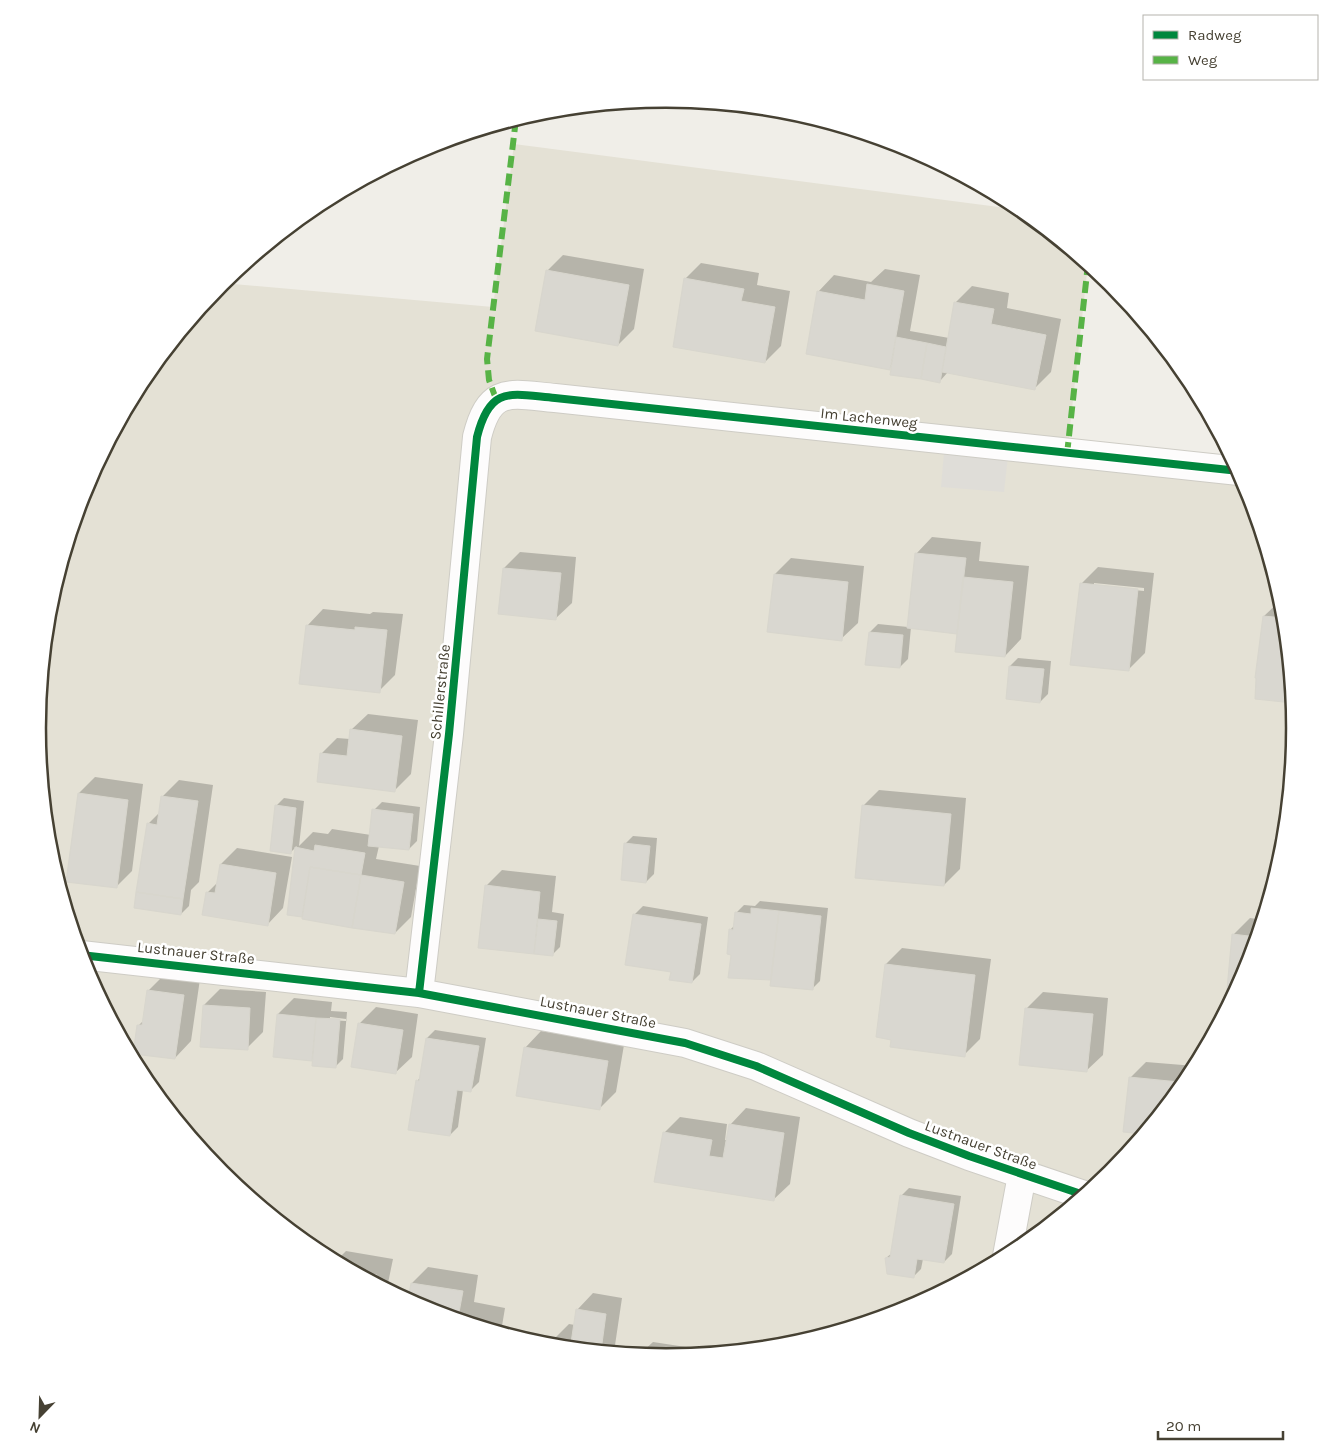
<svg xmlns="http://www.w3.org/2000/svg" width="1333" height="1456" viewBox="0 0 1333 1456" font-family="Karla,sans-serif">
  <rect width="100%" height="100%" fill="#f0eee8"/>
  <path fill="#e4e1d5" d="M514,144L1022,210L1088,264L1067,454L1239,471L1248,488L1283,606L1295,728L1283,851L1248,969L1189,1078L1111,1173L1016,1251L907,1309L789,1345L666,1357L544,1345L426,1309L317,1251L222,1173L143,1077L85,968L50,850L38,728L50,605L85,487L144,378L222,283L493,307Z"/>
  <path fill="#dfddd8" d="M945,441L1009,447L1004,492L941,487Z"/>
  <path fill="#0003" fill-rule="evenodd" d="M563,255L644,269L634,329L618,345L547,271Z
    M701,263L759,273L757,285L790,291L781,346L765,362L685,279Z
    M885,269L920,275L910,331L949,338L956,302L972,286L1009,293L1007,308L1061,319L1051,372L1035,388L948,372L940,381L893,365L890,368L818,292L834,275L871,282Z
    M932,537L981,542L979,561L1029,566L1021,639L1005,656L958,632L911,627L908,659L900,667L870,632L878,624L908,627L916,554Z
    M520,552L576,557L572,603L555,619L504,568Z
    M791,558L864,566L858,623L841,639L775,574Z
    M1098,567L1154,573L1145,653L1128,670L1081,584ZM1094,583L1144,588V591L1094,586Z
    M1281,600L1283,606L1293,702L1256,698L1264,616Z
    M323,609L370,614L373,612L403,614L395,675L379,691L307,626Z
    M1018,658L1051,661L1048,694L1040,702L1007,698L1010,666Z
    M368,714L418,720L411,774L395,790L321,754L337,738L350,739L351,730Z
    M95,777L143,784L132,871L116,887L79,793Z
    M179,780L213,785L199,882L191,890L189,906L181,914L148,824L160,812L163,796Z
    M879,790L966,798L960,869L944,885L863,806Z
    M284,798L304,801L299,846L313,832L328,834L332,829L371,835L374,810L382,802L420,807L417,841L409,849L379,846L376,859L420,866L411,917L395,933L289,914L297,846L291,852L276,806Z
    M633,836L657,838L654,874L646,882L625,844Z
    M237,848L292,857L283,908L267,925L207,893L218,882L221,864Z
    M502,870L556,876L552,912L564,914L560,947L552,955L480,946L486,886Z
    M760,901L828,908L820,981L812,989L772,978L732,954L730,930L735,925L736,913L744,905L755,906Z
    M643,906L708,917L700,974L692,982L672,971L635,914Z
    M1250,918L1263,920L1248,969L1234,934Z
    M902,948L991,959L980,1039L964,1055L892,1038L886,964Z
    M164,975L200,979L191,1041L175,1058L139,1025L144,1020L148,991Z
    M220,989L266,992L263,1032L247,1048L204,1005Z
    M1043,992L1108,998L1103,1055L1086,1071L1027,1008Z
    M294,998L332,1002L331,1011L347,1012L343,1059L335,1067L314,1059L274,1056L278,1014ZM330,1017L346,1019V1021L330,1020Z
    M376,1007L418,1014L412,1057L395,1073L360,1023Z
    M435,1030L486,1038L479,1082L471,1090H463L458,1127L450,1135L417,1081L421,1077L427,1038Z
    M541,1031L624,1045L616,1092L600,1108L525,1048Z
    M1146,1062L1195,1066L1189,1078L1144,1133L1124,1131L1130,1078Z
    M746,1108L800,1117L790,1184L773,1200L664,1133L680,1117L727,1124L725,1140H727L730,1125Z
    M909,1188L961,1196L952,1254L944,1262L923,1259L921,1269L913,1277L886,1258L892,1253L901,1196Z
    M346,1251L393,1259L387,1288L336,1261Z
    M428,1267L478,1275L474,1302L505,1308L501,1332L426,1309L409,1300L412,1283Z
    M593,1293L622,1298L614,1352L552,1346V1341L569,1324L575,1325L577,1310Z
    M653,1342L699,1349L698,1354L666,1357L640,1354Z"/>
  <path fill="#d9d7d0" stroke="#d8d6cd" d="M546,270L629,285L618,346L535,331Z
    M684,278L744,289L741,301L775,307L765,363L673,347Z
    M867,284L904,291L890,370L806,354L817,291L865,300Z
    M954,302L994,309L991,324L1046,335L1035,390L942,372Z
    M896,337L927,343L921,379L890,375Z
    M927,343L946,347L940,383L921,379Z
    M915,553L966,558L957,634L907,628Z
    M503,568L561,573L556,620L498,614Z
    M774,574L848,582L842,641L767,632Z
    M963,577L1013,582L1005,657L955,652Z
    M1080,583L1138,589L1129,671L1070,665Z
    M1263,616L1285,618L1293,703L1255,699L1256,678H1255Z
    M306,625L355,630V627L387,630L380,693L299,684Z
    M869,632L903,635L900,668L865,665Z
    M1009,666L1044,669L1040,703L1006,699Z
    M350,729L402,736L395,792L317,782L320,753L347,756Z
    M78,793L128,800L117,888L66,882Z
    M161,796L198,801L183,899L136,892L147,823L157,825Z
    M275,805L296,808L291,854L270,851Z
    M862,805L951,814L944,886L855,878Z
    M372,809L413,814L409,850L368,846Z
    M624,843L650,846L646,883L621,880Z
    M315,845L365,853L361,875L310,867L302,917L287,915L295,847L314,851Z
    M220,864L276,873L268,926L202,915L206,892L215,893Z
    M310,867L361,875L352,928L302,919Z
    M361,875L404,882L395,934L352,928Z
    M485,885L540,892L534,954L478,948Z
    M136,892L183,899L181,915L134,908Z
    M751,908L779,911L771,980L728,978L731,955L727,954L729,929L733,930L735,912L751,914Z
    M779,911L821,916L813,990L770,986Z
    M633,914L701,924L692,983L669,980L671,972L625,965Z
    M538,919L557,921L553,956L534,954Z
    M1232,934L1257,937L1248,969L1225,1011Z
    M885,964L975,975L965,1057L890,1047L891,1040L876,1037Z
    M147,990L184,995L175,1059L133,1054L137,1025H142Z
    M203,1005L250,1008L248,1050L200,1047Z
    M1025,1008L1093,1014L1087,1072L1019,1065Z
    M277,1014L316,1018L312,1061L273,1057Z
    M316,1018L340,1019L336,1068L312,1066Z
    M358,1023L403,1030L396,1074L351,1067Z
    M426,1038L479,1046L471,1092L457,1090L450,1136L408,1130L416,1080L419,1081Z
    M524,1047L608,1061L600,1110L516,1096Z
    M1129,1077L1179,1082L1178,1091L1143,1134L1123,1132Z
    M729,1124L784,1133L774,1201L654,1182L663,1132L712,1140L709,1156L723,1158Z
    M900,1195L954,1204L944,1263L917,1259L914,1278L887,1274L885,1258L890,1257Z
    M354,1271L377,1275L376,1282Z
    M411,1283L463,1291L458,1318L489,1324L488,1328L426,1309L408,1300Z
    M576,1309L606,1314L601,1351L550,1346L551,1340L571,1343Z"/>
  <g fill="none" stroke-linecap="round" stroke-linejoin="round">
    <g stroke="#ceccc5" stroke-width="30">
      <path id="minor" d="M81,955L419,993L685,1043L756,1066L909,1133L969,1156L1084,1195
        M419,993L449,734L477,437C490,385 510,394 555,398L1239,471
        M1007,1256L1022,1175"/>
    </g>
    <use href="#minor" stroke="#fdfcfc" stroke-width="28"/>
    <path stroke="#57b346" stroke-width="6" stroke-dasharray="12 6" stroke-linecap="butt" d="M496,399L489,380L487,359L516,119
      M1067,454L1088,264"/>
    <g stroke="#fff" stroke-width="11">
      <path id="cycleway" d="M81,955L419,993L685,1043L756,1066L909,1133L969,1156L1084,1195
        M419,993L449,734L477,437C490,385 510,394 555,398L1239,471"/>
    </g>
    <use href="#cycleway" stroke="#00873e" stroke-width="8"/>
  </g>
  <g text-anchor="middle" stroke-width="5" stroke-linejoin="round" paint-order="stroke">
    <g font-size="15" fill="#464133" stroke="#fff">
      <text transform="translate(869 418) rotate(6)" y="5">Im Lachenweg</text>
      <text transform="translate(440 692) rotate(-84)" y="5">Schillerstraße</text>
      <text transform="translate(196 953) rotate(6)" y="5">Lustnauer Straße</text>
      <text transform="translate(598 1012) rotate(11)" y="5">Lustnauer Straße</text>
      <text transform="translate(981 1145) rotate(20)" y="5">Lustnauer Straße</text>
    </g>
  </g>
  <path d="M0 0H1333V1456H0ZM46 728a620 620 0 1 1 1240 0a620 620 0 1 1-1240 0Z" fill="#fff" fill-rule="evenodd"/>
  <path fill="none" stroke="#464133" stroke-width="2.5" d="M46 728a620 620 0 1 1 1240 0a620 620 0 1 1-1240 0Z"/>
  <rect x="1143" y="15" width="175" height="65" fill="#ffffff" stroke="#b5b3ad"/>
  <rect x="1153" y="31" width="25" height="8" fill="#00873e" stroke="#b5b3ad"/>
  <text x="1188" y="40" font-size="15" fill="#464133">Radweg</text>
  <rect x="1153" y="56" width="25" height="8" fill="#57b346" stroke="#b5b3ad"/>
  <text x="1188" y="65" font-size="15" fill="#464133">Weg</text>
  <g transform="translate(40 1416) rotate(203)" stroke="#ffffff" stroke-width="4" paint-order="stroke">
  <path d="M0-4L9 19L0 12L-9 19Z" fill="#464133"/>
  <text y="-8" font-size="14" font-weight="bold" text-anchor="middle" fill="#464133">N</text>
  </g>
  <path d="M1158 1431v8h125v-8" fill="none" stroke="#464133" stroke-width="2.5"/>
  <text x="1166" y="1431" font-size="15" fill="#464133" stroke="#ffffff" stroke-width="4" paint-order="stroke">20 m</text>
</svg>
